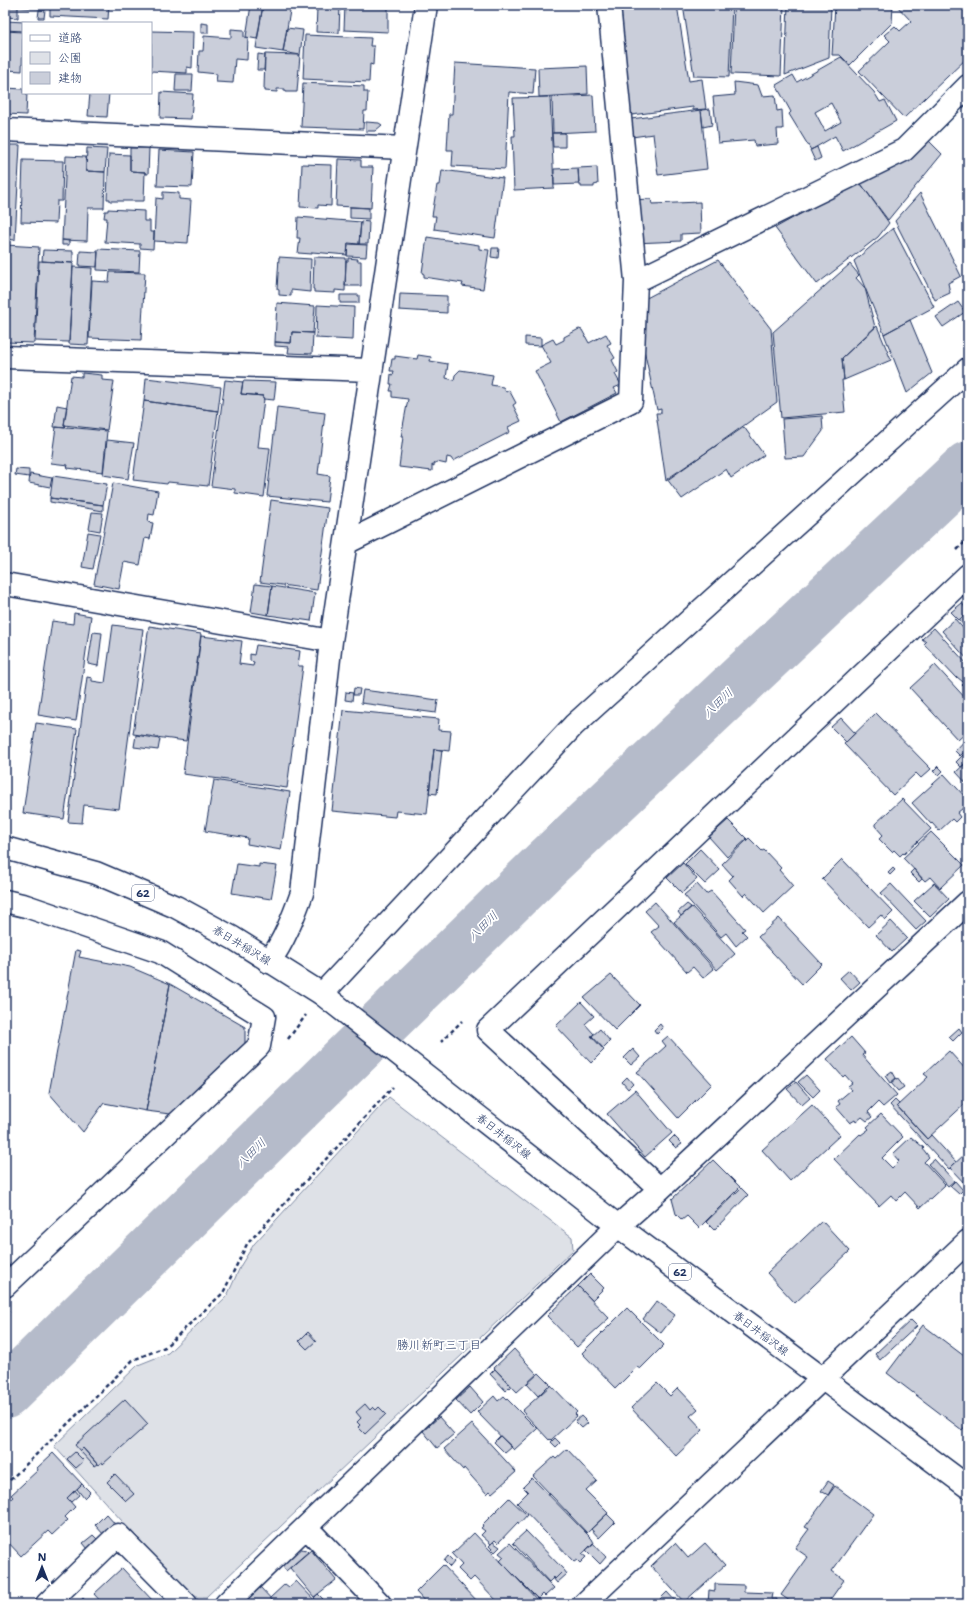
<svg xmlns="http://www.w3.org/2000/svg" width="973" height="1609" viewBox="0 0 973 1609" font-family="'Shantell Sans','Klee One',sans-serif">
  <rect width="100%" height="100%" fill="#fff"/>
  <filter id="ink" filterUnits="userSpaceOnUse"><feTurbulence type="fractalNoise" baseFrequency=".025" numOctaves="2"/><feDisplacementMap in="SourceGraphic" scale="8" xChannelSelector="R" yChannelSelector="G"/><feConvolveMatrix kernelMatrix="1 2 1 2 8 2 1 2 1" color-interpolation-filters="sRGB"/></filter>
  <g filter="url(#ink)">
    <path fill="#dee1e7" stroke="#7c88a2" d="M389,1097L572,1237L573,1250L206,1597H191L54,1446L138,1365L168,1353L227,1296L241,1265L254,1244Z"/>
    <g fill="none" stroke-linecap="round" stroke-linejoin="round">
      <path stroke="#b5bbca" stroke-width="52" d="M5,1393L545,865L968,467"/>
    </g>
    <path fill="#caceda" stroke="#1b2f5e" fill-rule="evenodd" d="M5,5H45L44,9L5,7Z
      M50,5H109L108,19L50,16Z
      M251,5H263L257,39L246,37Z
      M263,5H291L283,52L256,48Z
      M304,5H340L339,33L316,32L317,8L304,7Z
      M345,5H388V32L344,30Z
      M620,5H677L689,81L702,79L706,109L693,110V107L624,116Z
      M683,5H732L729,77L694,76Z
      M734,5H784L781,76L731,74Z
      M788,5H831L829,58L785,75Z
      M835,5H893L892,23L850,65L840,55H832Z
      M896,5H968V57L904,118L859,71L890,41L884,35L895,26L900,31L911,21Z
      M5,7H18V18L5,17Z
      M39,10H45L44,18H38Z
      M5,21L45,23H23V31L5,30Z
      M201,23L208,24V33H201Z
      M287,28L303,30L300,55L283,52Z
      M231,29L244,30V37L248,38L247,60L235,59L233,83L216,82L217,74L198,72L199,51H203L204,36L231,38Z
      M5,31L23,32L22,71L7,70L6,89Z
      M151,31L193,32L192,68L187,67V73L151,71Z
      M305,35L371,38L370,46H374L373,65L370,64L369,82L303,79Z
      M258,54L265,55L264,70H257Z
      M265,54L300,55L297,92H285V89H277V92L265,91V89H264Z
      M841,57L874,92L880,102L885,100L896,121L843,151L835,136L811,150L789,114L791,112L776,85L793,75L797,82ZM831,103L841,122L825,131L815,112Z
      M455,63L535,68L533,94L509,92L505,169L452,166L453,150H447L449,114H452Z
      M587,66L588,94L539,97L538,68Z
      M176,74H193L192,91H175Z
      M734,82L758,85L762,96L775,95L777,111L782,110L783,129H777L778,144L755,146L754,140L718,143L713,97L735,95Z
      M303,83L364,86V92H368L367,111H364L363,129L301,127Z
      M6,88L23,89V93H27L26,115L5,114Z
      M161,92L193,94L191,119L160,118Z
      M90,93H109L107,117L88,116Z
      M593,95L595,131L553,133L552,97Z
      M550,97L554,188L514,190L512,136H515L513,98Z
      M710,109L712,125L703,127L701,110Z
      M701,110L707,169L658,175L653,134L625,138L623,120Z
      M366,122L379,123L382,125L375,131H366Z
      M552,133H565V147H553Z
      M928,140L942,154L888,220L861,184Z
      M5,145H20L15,240L5,239Z
      M817,147L821,158L815,161L810,150Z
      M87,148L107,149L105,172L86,171Z
      M130,148H149L148,174H145V172L130,171Z
      M159,150L194,152L192,187L157,186Z
      M109,154L130,155V171L145,172L144,201H110V199H107Z
      M66,156L86,157V171L105,172L104,208H88L87,241L62,240Z
      M338,159L361,160V167H373L371,208L336,206Z
      M23,160L63,161L62,201H57L56,223L21,222Z
      M302,164L332,165L331,206L318,205V208L300,207Z
      M597,167L598,184L594,185V187H581V185H579L578,168Z
      M578,168L579,184L554,185V169Z
      M442,170L503,178L495,238L434,229L436,216H432L437,185H440Z
      M859,181L889,223L878,237L817,284L775,228Z
      M163,192L179,193V199L191,200L188,243L154,241L156,198L163,199Z
      M920,193L961,276L948,283L950,293L935,300L895,221Z
      M651,199L652,204L700,202L701,233L681,234V241L634,243L630,200Z
      M350,207L369,208V219L350,218Z
      M108,209L144,211V221H150V232H154L153,249L140,248V244L105,242L107,218H104L105,211H108Z
      M298,217L361,222L359,244L348,243L347,255L312,252V254L298,253L300,238H297Z
      M361,221L369,222L368,244H359Z
      M893,228L934,307L884,334L854,261Z
      M427,237L479,245V249L489,250L483,289L462,286L463,283L424,277V274L422,273Z
      M62,240L69,241V245H62Z
      M348,244L367,245L366,257L347,256Z
      M5,245L39,247L34,343L5,342Z
      M492,248H499L498,258L491,257Z
      M98,249L140,251L139,272L97,270Z
      M43,250L73,251V263L42,261Z
      M80,251L98,252L97,267L79,266Z
      M279,257L311,259L310,292L291,290V296L279,295V290L277,289Z
      M314,257L346,258L345,291L335,290V293L314,292V289H313Z
      M348,258L358,259L357,261H361V286H345L346,261H348Z
      M718,260L771,329L777,402L666,481L656,413H661V409L657,410L636,312L641,301Z
      M39,261L73,263L69,342L35,341Z
      M850,264L859,275L856,278L865,288L875,327L842,358L844,380H842L845,412L781,418L773,332Z
      M73,267L92,268L88,345L69,344Z
      M110,272L145,273L141,340L89,338L92,281L109,282Z
      M400,294L447,296V313L399,310Z
      M340,295H359V303H340Z
      M958,302L965,312L943,327L936,317Z
      M277,303L315,306L313,333L292,332L291,343L275,342Z
      M317,305L354,307L353,340L316,338Z
      M910,320L932,373L907,393L884,334Z
      M877,326L891,360L844,380L842,358Z
      M579,329L582,330L589,343L606,334L611,343L607,345L615,358L612,360L618,372L615,374L621,385L614,388L617,393L561,422L535,371L551,363L541,345L553,339L556,344L564,340V337Z
      M292,332L313,333L312,354L288,353L289,347L275,346V342L291,343Z
      M525,337L541,338V346L525,345Z
      M418,355L431,357L430,361L448,364L446,378L454,380L455,375L460,370L493,375L491,385L503,387L506,392L509,390L516,403L513,405L521,421L508,427L510,432L453,461L451,458L447,457L446,464L437,462L434,464V466L432,465V471L399,467L403,437H401L408,399L392,397V391H390L392,384H390L391,374L393,375L394,371H390L392,359H395V356L417,359Z
      M82,373L102,375V380L114,381L107,430L64,425L71,376L82,377Z
      M146,378L221,387L218,411L144,401Z
      M225,380L243,382L241,394L263,396V399H264L258,447L270,448L264,497L235,493V489L211,486Z
      M243,381L276,382L274,400L264,399H263V396L241,394Z
      M144,401L218,411L208,486L168,482L167,484L133,480Z
      M57,405L67,407L64,425H66L65,428L54,427Z
      M277,407L325,413L318,474L330,476L327,502L267,496Z
      M822,416L823,431L804,457L785,458L782,419Z
      M56,427L67,428V427L107,431L103,472L67,468L68,465L51,463Z
      M744,427L764,455L731,478L726,469L682,499L667,479Z
      M107,440L134,443L128,479L103,475Z
      M5,468L8,469L6,478H5Z
      M16,469L29,470V477L15,475Z
      M30,474L52,478L50,487L29,483Z
      M53,476L107,484L103,505L50,498Z
      M113,483L158,491L154,515L149,514L148,522L153,523L150,539L145,538L140,565L124,562L119,589L94,584Z
      M50,498L103,505V511L50,502Z
      M271,500L328,508L317,590L260,582Z
      M92,512L103,513L100,531L89,529Z
      M88,532L100,534L93,569L82,567Z
      M255,584L272,586L268,615L251,612Z
      M272,586L315,593L311,621L268,615Z
      M962,603L968,612L959,620L951,612Z
      M968,612V630L959,620Z
      M74,613L91,616L76,721L38,715L52,621L73,624Z
      M955,619L968,634V660L942,631Z
      M113,625L143,629L119,809L84,805L82,823L68,822L87,677L92,678V681L105,683Z
      M149,626L201,634L186,741L133,734Z
      M934,628L968,665V678L963,682L957,677L956,678L924,644L926,642L922,639Z
      M93,632L102,633L98,666L88,664Z
      M201,636L242,641L239,664L253,666L254,662L250,661V654L254,655L256,645L300,651L298,666H303L287,788L183,774Z
      M935,665L968,701V731L958,740L910,688Z
      M968,680V691L962,685Z
      M354,688L360,689L359,695H353Z
      M363,690L438,700L436,713L361,703Z
      M346,692L353,693L352,701L345,700Z
      M343,710L439,719L438,730L451,731L449,751L434,749L427,814L396,811L395,817L332,811Z
      M876,713L931,769L921,778L916,773L893,795L844,744Z
      M841,718L855,733L846,742L831,727Z
      M36,723L77,729L64,819L23,813Z
      M136,735L160,739L158,750L134,747Z
      M968,737V748L960,756L955,751Z
      M434,749L442,750L437,794L429,793Z
      M968,750V761L961,767L956,762Z
      M968,761V785L956,772Z
      M938,766L943,771L938,776L933,771Z
      M944,774L968,800V804L957,813L960,817L955,822L952,819L939,831L932,823L931,824L912,803Z
      M214,780L290,792L281,850L247,844L248,838L205,831Z
      M902,799L931,829L904,854L903,853L900,856L894,850L892,852L879,839L883,835L875,826V824Z
      M728,820L747,839L727,857L709,837Z
      M931,832L964,865L940,888L930,877L925,881L903,858Z
      M749,838L762,851L764,850L781,868L779,870L793,886L764,913L746,893L743,896L729,880L733,876L722,864Z
      M700,849L720,870L705,884L685,864Z
      M842,859L893,912L885,920L881,915L868,927L822,879Z
      M683,863L697,879L682,893L667,878Z
      M237,864L259,867V864L277,866L271,899L232,893Z
      M893,868L895,870L890,875L888,873Z
      M914,869L922,879L919,882L910,873Z
      M934,883L949,899L930,917L914,901Z
      M697,884L706,894L711,891L745,929L742,931L747,936L736,946L726,933L721,937L684,895Z
      M891,884L926,921L916,930L881,893Z
      M655,902L714,969L703,978L693,967L687,972L651,932L659,926L645,911Z
      M687,904L691,907L681,916L678,912Z
      M692,907L735,954L717,970L674,922Z
      M779,918L822,964L802,984L758,937Z
      M891,921L907,938L892,952L876,935Z
      M76,950L81,951L79,957L130,967L170,984L146,1111L104,1103L83,1132L49,1093Z
      M849,970L860,982L851,990L840,978Z
      M611,975L640,1005L615,1030L584,998Z
      M170,984L245,1027V1043L170,1114L146,1111Z
      M581,1002L594,1016L585,1024L594,1034L591,1036L604,1050L591,1063L556,1026Z
      M660,1024L663,1028L657,1034L654,1030Z
      M959,1028L962,1032L953,1041L949,1037Z
      M600,1029L610,1041L603,1048L592,1036Z
      M668,1036L712,1084L678,1118L637,1072L666,1046L662,1041Z
      M851,1037L865,1053L862,1055L897,1095L883,1107L878,1102L868,1112L872,1117L867,1121L862,1117L856,1122L855,1120L850,1123L836,1107L840,1104L838,1101L851,1090L848,1086L852,1083L845,1075L843,1077L827,1059Z
      M633,1049L640,1057L631,1065L624,1058Z
      M949,1051L968,1072V1101L927,1139L897,1106L928,1077L924,1074Z
      M892,1071L896,1078L890,1083L885,1076Z
      M806,1075L820,1090L813,1097L798,1082Z
      M627,1077L633,1084L628,1089L622,1082Z
      M897,1078L904,1087L898,1091L891,1083Z
      M796,1082L810,1098L802,1105L787,1089Z
      M635,1090L672,1133L645,1157L607,1114Z
      M895,1100L899,1104L897,1106L927,1139L931,1135L956,1162L949,1169L890,1105Z
      M812,1105L840,1135L790,1181L762,1150Z
      M881,1114L903,1137L882,1158L892,1168L899,1161L893,1154L911,1137L924,1148L923,1149L929,1157L924,1162L945,1185L920,1208L905,1192L896,1201L891,1195L879,1206L834,1159L860,1134L861,1135L869,1129L867,1127Z
      M674,1136L682,1144L676,1148L669,1141Z
      M966,1153L968,1156V1187L950,1168Z
      M934,1159L954,1181L948,1186L928,1164Z
      M713,1160L740,1187L699,1228L687,1216L682,1220L676,1214L672,1199Z
      M955,1181L963,1190L959,1194L950,1186Z
      M741,1188L748,1195L714,1230L706,1222Z
      M822,1221L850,1251L795,1303L767,1273Z
      M590,1274L604,1288L592,1300L578,1286Z
      M578,1286L609,1318L577,1347L547,1316Z
      M657,1301L675,1315L661,1333L643,1319Z
      M627,1308L664,1345L640,1369L637,1367L616,1388L582,1353Z
      M911,1320L917,1326L880,1360L875,1354Z
      M923,1325L968,1359V1423L962,1430L887,1373Z
      M308,1332L316,1341L307,1349L299,1341Z
      M514,1349L537,1374L517,1392L494,1368Z
      M495,1369L511,1386L506,1391L490,1374Z
      M539,1373L550,1384L538,1396L527,1384Z
      M657,1383L670,1396L678,1388L698,1409L690,1416L703,1430L676,1456L631,1408Z
      M551,1385L577,1412L575,1414L577,1416L551,1440L550,1439L549,1440L522,1411Z
      M470,1387L483,1402L470,1415L456,1400Z
      M494,1396L498,1401L504,1396L537,1429L514,1450L477,1412Z
      M125,1399L148,1424L103,1464L102,1462L98,1465L83,1448L80,1451L75,1445Z
      M365,1404L370,1410L373,1407L376,1410L379,1407L386,1414L365,1434L358,1427L360,1425L357,1422L361,1418L356,1412Z
      M581,1416L588,1423L582,1428L575,1421Z
      M439,1417L454,1434L437,1448L423,1431Z
      M472,1424L516,1472L492,1493L490,1491L487,1494L464,1468L463,1470L444,1449Z
      M500,1436L512,1447L505,1453L494,1442Z
      M555,1438L560,1443L556,1447L551,1442Z
      M83,1448L97,1464L94,1466L80,1451Z
      M567,1449L597,1481L586,1491L608,1513L587,1533L533,1476L554,1457L556,1459Z
      M75,1452L84,1461L76,1468L67,1459Z
      M53,1453L82,1484L67,1498L75,1507L65,1517L68,1520L52,1535L48,1531L21,1556L5,1539V1504L13,1497L11,1495L38,1470L37,1468Z
      M115,1474L134,1494L126,1501L107,1482Z
      M532,1478L592,1539L594,1543L582,1554L586,1557L580,1563L577,1560L574,1562L517,1503L528,1492L523,1487Z
      M828,1481L834,1485L828,1495L821,1491Z
      M82,1484L90,1492L84,1498L77,1489Z
      M835,1486L873,1514L832,1571L844,1580L827,1604H794L781,1595L808,1557L795,1548L809,1529L805,1527Z
      M75,1490L79,1495L71,1502L67,1498Z
      M509,1498L527,1515L519,1524L518,1522L498,1543L495,1540L491,1544L481,1535L485,1531L481,1528L483,1526L482,1525Z
      M106,1514L116,1525L105,1536L95,1525Z
      M607,1514L615,1522L599,1538L591,1529Z
      M526,1531L564,1570L555,1579L554,1577L549,1582L513,1543Z
      M474,1533L541,1604H496L498,1602L474,1577L470,1581L458,1569L462,1565L452,1554Z
      M93,1535L98,1540L88,1549L83,1543Z
      M493,1542L500,1547L495,1552L489,1546Z
      M510,1543L554,1588L545,1596L543,1594L538,1599L500,1561L504,1557L499,1553Z
      M593,1543L606,1557L600,1564L586,1550Z
      M675,1543L688,1558L705,1543L725,1565L684,1602L651,1566Z
      M297,1548L306,1550L308,1552L286,1571L281,1564Z
      M311,1550L336,1580L314,1597L290,1568Z
      M448,1556L454,1562L450,1567L444,1561Z
      M443,1565L480,1604H427L416,1592Z
      M122,1568L154,1602L152,1604H103L94,1594Z
      M564,1570L567,1574L557,1583L553,1578L555,1579Z
      M296,1581L318,1604H276L270,1598L285,1584L289,1587Z
      M715,1584L744,1585V1592L773,1593L772,1599H777L776,1604H708L709,1590L715,1591Z
      M259,1586L276,1604H249L245,1599Z
      M667,1592L678,1604H664L660,1599Z
      M318,1594L323,1599L319,1603L314,1598Z
      M693,1597L699,1604H685Z
      M83,1598L89,1604H77Z"/>
    <g fill="none" stroke-linecap="round" stroke-linejoin="round">
      <g stroke="#1b2f5e" stroke-width="25">
        <path id="minor" d="M609,5L636,281
          M5,130L404,148
          M5,357L371,370
          M346,543L631,401L636,281L904,150L968,86
          M5,584L331,641
          M5,901L26,906L160,952L264,1017L259,1046L5,1286
          M269,962C284,941 293,918 302,893L331,641L426,5
          M322,994L574,725L968,369
          M660,1189L488,1030L968,575
          M307,1528L380,1604
          M47,1604L118,1535L186,1604
          M226,1604L618,1226L660,1189L968,902
          M584,1604L968,1241"/>
      </g>
      <g stroke="#1b2f5e" stroke-width="25">
        <path id="primary" d="M5,848L96,873L176,907L233,938L322,994L618,1226L968,1487"/>
      </g>
      <path stroke="#1b2f5e" stroke-width="2.5" stroke-dasharray="4 3" stroke-linecap="butt" d="M957,550L968,539
        M288,1039L306,1015
        M441,1042L462,1021
        M5,1317L10,1312
        M5,1485L133,1360L165,1347L223,1293L247,1244L393,1087"/>
      <use href="#minor" stroke="#fff" stroke-width="22"/>
      <use href="#primary" stroke="#fff" stroke-width="22"/>
    </g>
  </g>
  <g text-anchor="middle" stroke-width="3.5" stroke-linejoin="round" paint-order="stroke">
    <g fill="#fff" stroke="#5f6d8e" stroke-width="1">
      <rect x="132" y="885" width="22" height="16" rx="3"/>
      <rect x="669" y="1264" width="22" height="16" rx="3"/>
    </g>
    <g font-size="10" font-weight="bold" fill="#1b2f5e">
      <text x="143" y="897">62</text>
      <text x="680" y="1276">62</text>
    </g>
    <g font-size="11" fill="#1b2f5e" stroke="#fff">
      <text transform="translate(242 945) rotate(31)" y="4">春日井稲沢線</text>
      <text transform="translate(504 1136) rotate(38)" y="4">春日井稲沢線</text>
      <text transform="translate(761 1333) rotate(37)" y="4">春日井稲沢線</text>
    </g>
    <g font-size="12" font-style="italic" fill="#49597e" stroke="#fff">
      <text transform="translate(718 703) rotate(-43)" y="4">八田川</text>
      <text transform="translate(483 926) rotate(-44)" y="4">八田川</text>
      <text transform="translate(251 1153) rotate(-44)" y="4">八田川</text>
    </g>
    <g font-size="12" fill="#1b2f5e" stroke="#fff">
      <text x="439" y="1349">勝川新町三丁目</text>
    </g>
  </g>
  <rect width="973" height="1609" fill="none" stroke="#fff" stroke-width="20"/>
  <rect x="10" y="10" width="953" height="1589" fill="none" stroke="#1b2f5e" stroke-width="1.5" filter="url(#ink)"/>
  <rect x="22" y="22" width="130" height="72" fill="#ffffff" stroke="#a4acbf"/>
  <rect x="30" y="35" width="20" height="6" fill="#ffffff" stroke="#a4acbf"/>
  <text x="58" y="42" font-size="12" fill="#1b2f5e">道路</text>
  <rect x="30" y="52" width="20" height="12" fill="#dee1e7" stroke="#a4acbf"/>
  <text x="58" y="62" font-size="12" fill="#1b2f5e">公園</text>
  <rect x="30" y="72" width="20" height="12" fill="#caceda" stroke="#a4acbf"/>
  <text x="58" y="82" font-size="12" fill="#1b2f5e">建物</text>
  <g transform="translate(42 1567)" stroke="#ffffff" stroke-width="3" paint-order="stroke">
  <path d="M0-3L7 15L0 10L-7 15Z" fill="#1b2f5e"/>
  <text y="-6" font-size="11" font-weight="bold" text-anchor="middle" fill="#1b2f5e">N</text>
  </g>
</svg>
